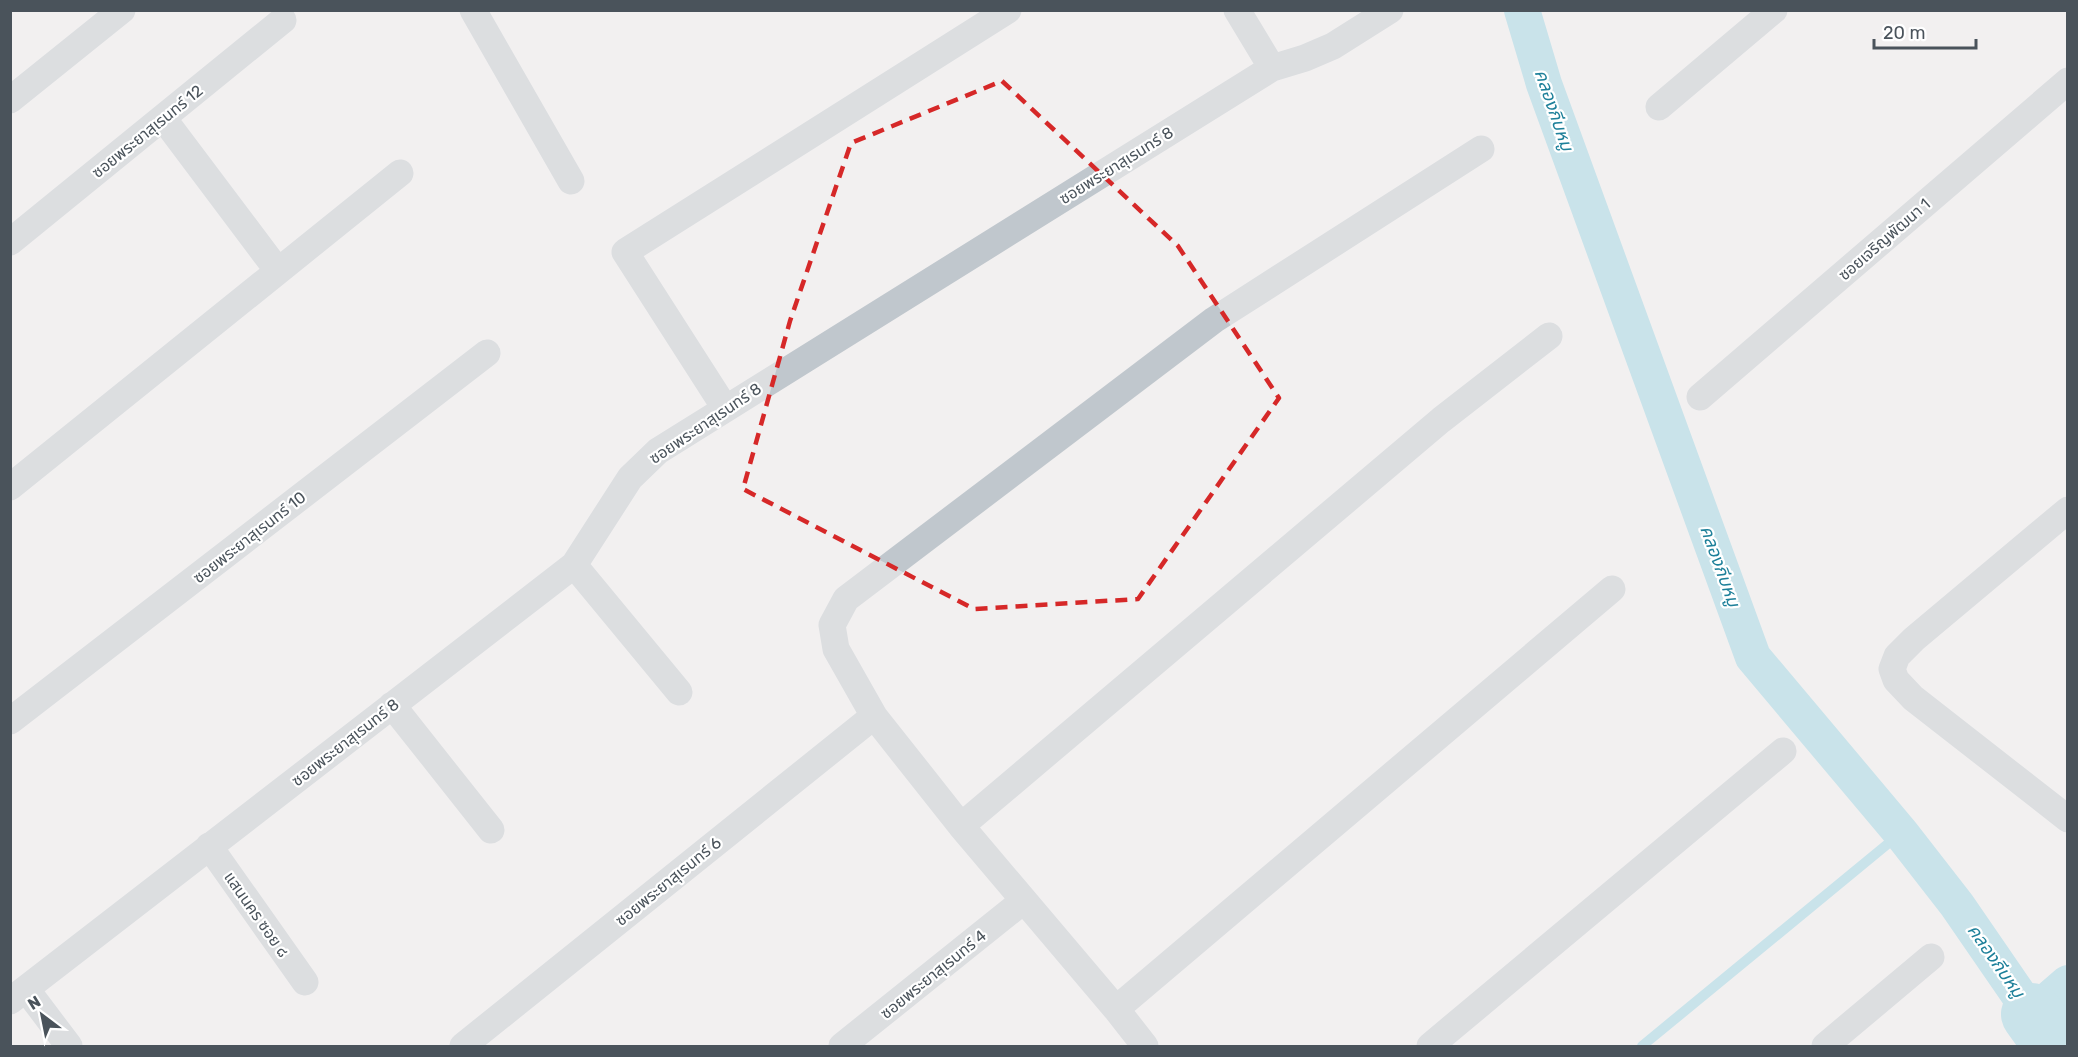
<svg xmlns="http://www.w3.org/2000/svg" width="2078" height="1057" viewBox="0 0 2078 1057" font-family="Rubik,'Noto Sans Thai',sans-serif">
  <rect width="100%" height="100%" fill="#f2f0f0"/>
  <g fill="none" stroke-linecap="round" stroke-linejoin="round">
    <path stroke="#97d2e2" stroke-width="10" d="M1642,1046L1901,833"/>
    <path stroke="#97d2e2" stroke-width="36" d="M1522,10L1544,84L1753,657L1901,833L1957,905L2032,1014L2068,983"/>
    <path stroke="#97d2e2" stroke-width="62" d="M2032,1014L2055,1046"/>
    <path stroke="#c0c7cd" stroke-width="27" d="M473,10L571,181
      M1237,10L1272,68
      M10,100L122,10
      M1659,107L1774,10
      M163,118L278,271
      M10,242L283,20
      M1700,397L2068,81
      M725,408L625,252L1008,10
      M10,487L400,173
      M2068,510L1914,639L1897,656L1892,669L1896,680L1913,698L2068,819
      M574,565L679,692
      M392,705L491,830
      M10,721L487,353
      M961,826L1441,420L1549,336
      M209,846L305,982
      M26,989L69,1046
      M10,1001L574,565L630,478L658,451L1272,68L1305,58L1333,46L1390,10
      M1116,1009L1612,589
      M463,1046L874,716
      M842,1046L1023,901
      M1145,1046L1116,1009L961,826L874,716L836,649L832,625L846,599L1214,320L1481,149
      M1430,1046L1783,751
      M1825,1046L1931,957"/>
  </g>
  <path d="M0 0H2078V1057H0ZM1002,81L1178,246L1279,398L1138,599L974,609L743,489L790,321L851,143Z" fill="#f2f0f0" fill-opacity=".55" fill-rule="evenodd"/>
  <path fill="none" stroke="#d62828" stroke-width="4.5" stroke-dasharray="12 8" stroke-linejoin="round" d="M1002,81L1178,246L1279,398L1138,599L974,609L743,489L790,321L851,143Z"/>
  <g text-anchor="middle" stroke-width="4.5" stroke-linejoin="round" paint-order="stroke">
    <g font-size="16" fill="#4a535b" stroke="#fff">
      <text transform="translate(147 131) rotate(-39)" y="6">ซอยพระยาสุเรนทร์ 12</text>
      <text transform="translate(1116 165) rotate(-32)" y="6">ซอยพระยาสุเรนทร์ 8</text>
      <text transform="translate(1884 239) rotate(-41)" y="6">ซอยเจริญพัฒนา 1</text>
      <text transform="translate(705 423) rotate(-34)" y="6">ซอยพระยาสุเรนทร์ 8</text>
      <text transform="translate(249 537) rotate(-38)" y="6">ซอยพระยาสุเรนทร์ 10</text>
      <text transform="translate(345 742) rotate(-38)" y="6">ซอยพระยาสุเรนทร์ 8</text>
      <text transform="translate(668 881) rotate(-39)" y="6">ซอยพระยาสุเรนทร์ 6</text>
      <text transform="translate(257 914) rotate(55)" y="6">แสนนคร ซอย ๘</text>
      <text transform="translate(933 974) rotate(-39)" y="6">ซอยพระยาสุเรนทร์ 4</text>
    </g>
    <g font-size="18" font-style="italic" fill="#1e809a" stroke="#fff">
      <text transform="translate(1554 110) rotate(71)" y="6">คลองกีบหมู</text>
      <text transform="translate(1720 566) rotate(70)" y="6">คลองกีบหมู</text>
      <text transform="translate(1996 961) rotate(55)" y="6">คลองกีบหมู</text>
    </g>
  </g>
  <rect width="2078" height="1057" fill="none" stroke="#4a535b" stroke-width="24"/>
  <g transform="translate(42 1015) rotate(328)" stroke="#ffffff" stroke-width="4.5" paint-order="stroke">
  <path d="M0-4.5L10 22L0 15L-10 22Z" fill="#4a535b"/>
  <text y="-9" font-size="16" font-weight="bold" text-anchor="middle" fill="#4a535b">N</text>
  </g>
  <path d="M1874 39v9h102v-9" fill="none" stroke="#4a535b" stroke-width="3"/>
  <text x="1883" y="39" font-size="18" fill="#4a535b" stroke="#ffffff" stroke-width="4.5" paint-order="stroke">20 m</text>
</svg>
